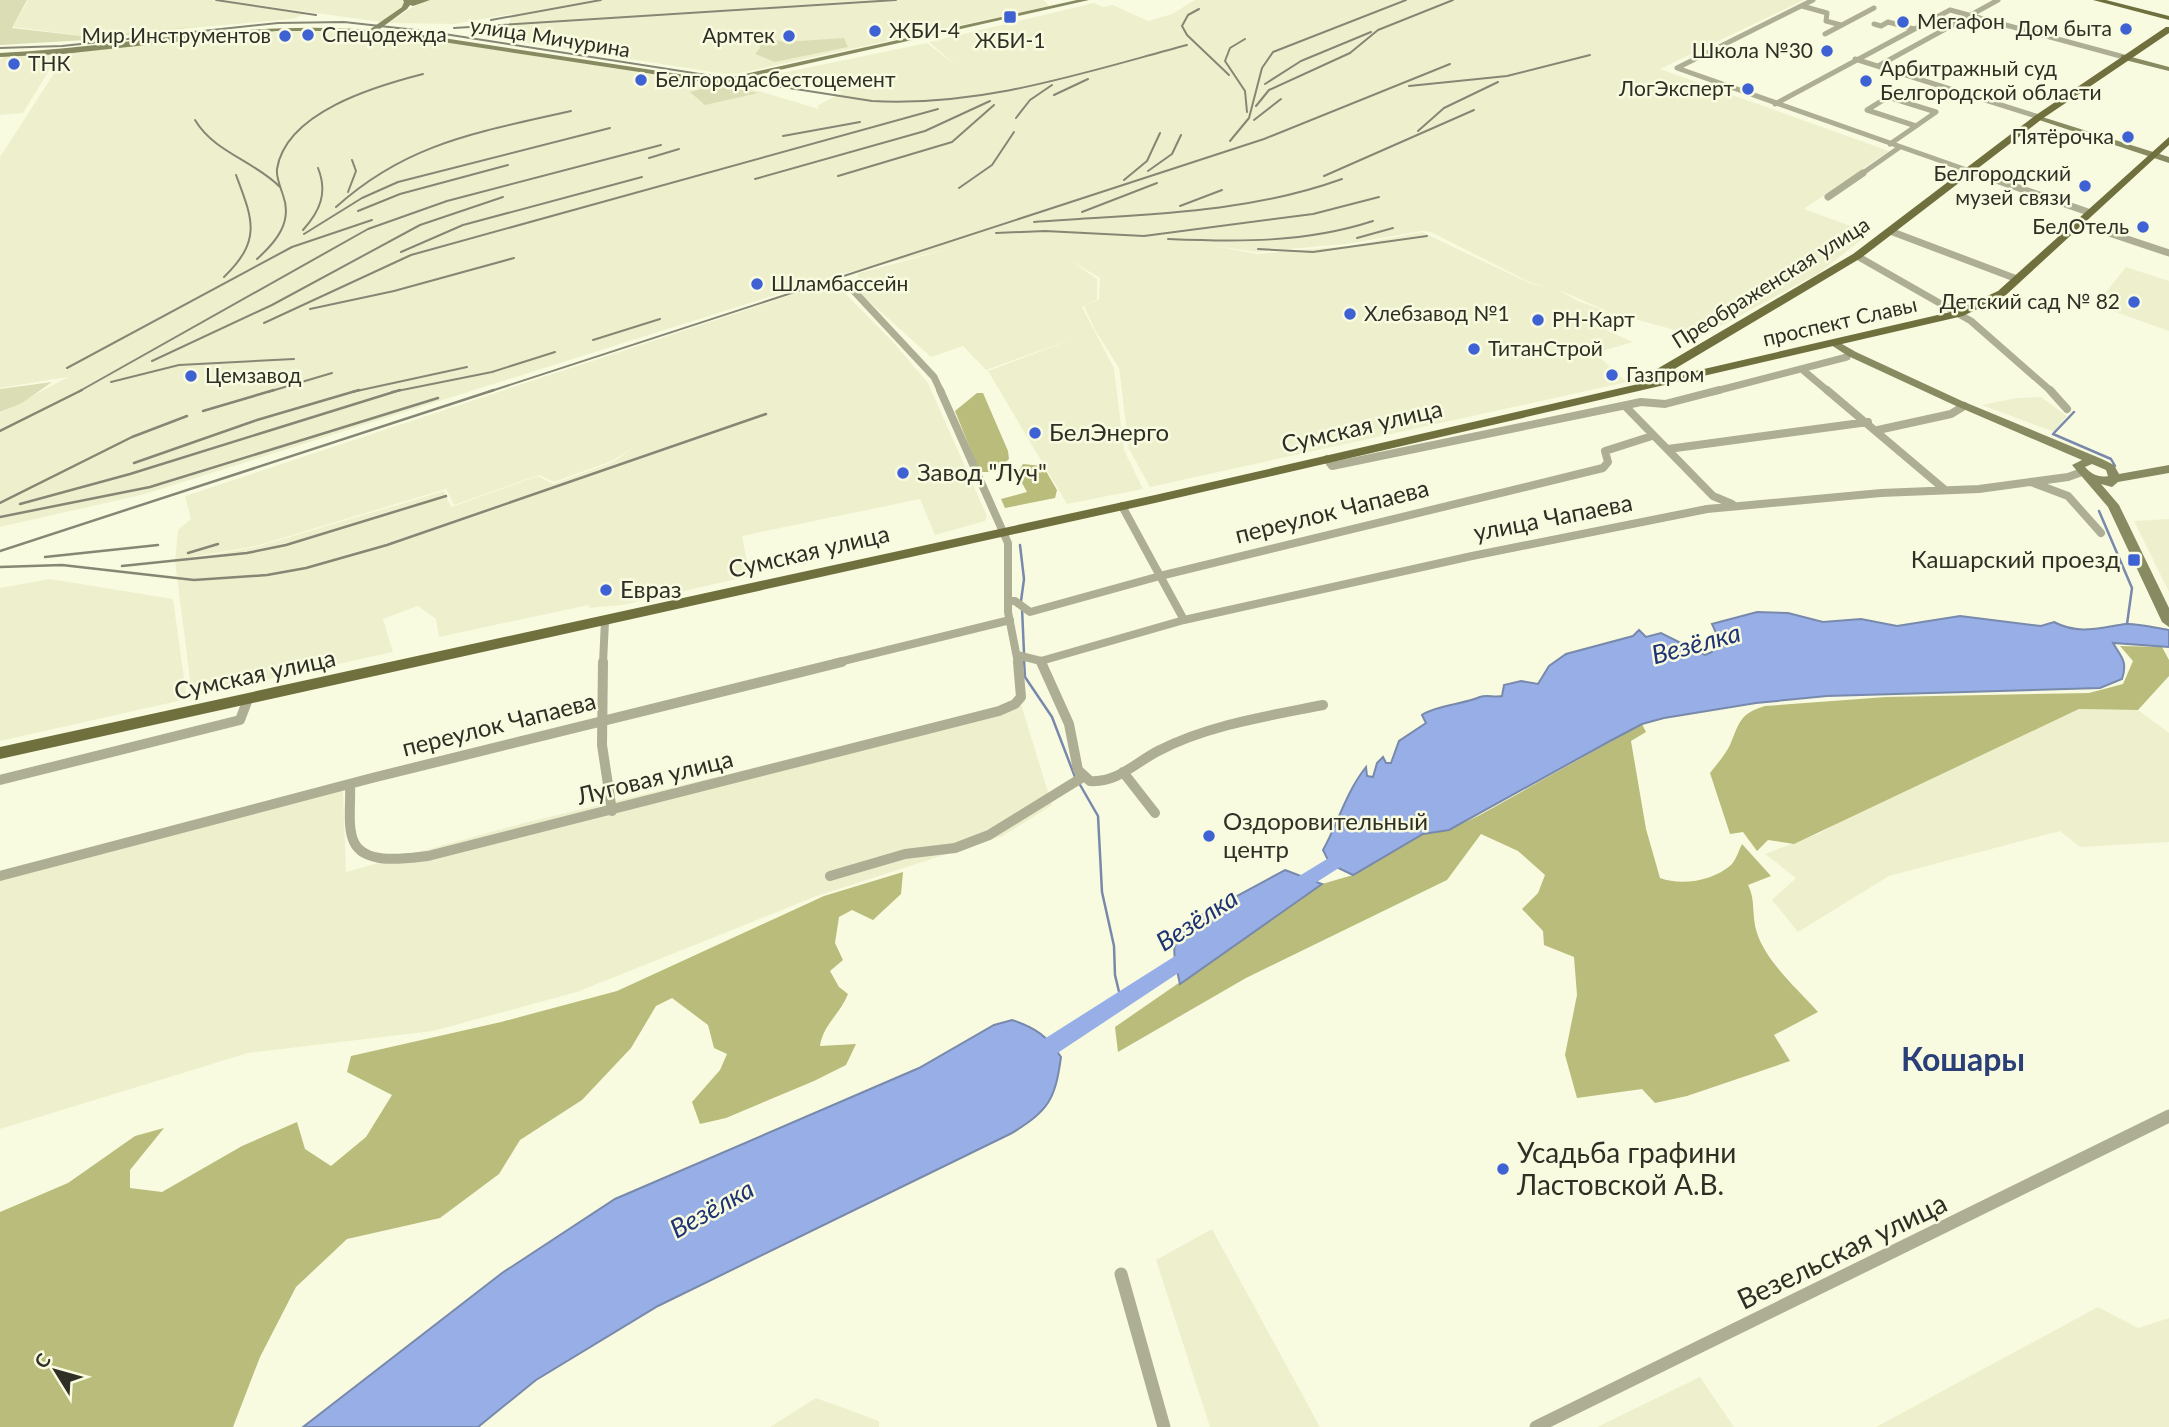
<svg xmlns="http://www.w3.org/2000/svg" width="2169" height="1427" viewBox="0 0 2169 1427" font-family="Lato,sans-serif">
  <rect width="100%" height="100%" fill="#f9fbe0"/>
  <path fill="#eef0cd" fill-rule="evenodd" d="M28,0H211L305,14L292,19L91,37L13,27Z
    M222,0H404L405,4L381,22Z
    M424,0H1044L1049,6L731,75L504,39L512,14L454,24L388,23Z
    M1195,0H1804L1660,69L1889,151L1804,209L1870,233L1819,273L1700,337L1609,312L1557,289L1578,301L1622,317L1606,330L1633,342L1595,353L1627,382L1150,487L1129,449L1119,368L1095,330L1084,306L1099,299L1100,278L1070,260L1097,279V299L1082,307L1114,368L1124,450L1143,489L1067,504L988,371L1076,338L986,370L963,346L931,357L853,287L859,273L949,249L842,274L145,494L0,527V413L68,377L0,388V157L67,53L285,30L320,29L424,38L759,91L819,109L817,106L843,92L769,80L767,76L927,43L958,67L929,42L1094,3L1103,7L1113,5L1148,21L1172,14ZM1422,231L1431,232L1529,282L1550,288L1529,283L1422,232L1348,246L1257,254L1214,246L1257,252L1347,244Z
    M59,54L23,113L0,115V60L4,56Z
    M2126,267L2169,281V331L2096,305Z
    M833,281L894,343L928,383L987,516L985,521L935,535L920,499L742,536L750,576L622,605L589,608V605L439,637L436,619L418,606L383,619L393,652L192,696L175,561L256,547L444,491L451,507L538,476L553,484L613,462L637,445L612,461L554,482L539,475L454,505L446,489L256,546L175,560L178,530L191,519L185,496Z
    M2041,397L2067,416L2054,432L1982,405L2017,398Z
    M2169,519V592L2134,521Z
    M50,579L173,599L187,699L0,741V588Z
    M1021,704L1052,805L1003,836L817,896L577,992L433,1031L248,1053L0,1129V881L343,790L346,872L524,823Z
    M2079,709L2138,710L2169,733V842L2080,847L2060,831L1889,876L1798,932L1772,900L1796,878L1765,854L1820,833L1855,813Z
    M1212,1229L1320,1427H1210L1156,1260Z
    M2098,1307L2138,1328L2169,1318V1427H1876Z
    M1700,1377L1734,1427H1597Z
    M816,1398L879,1421V1427H770Z"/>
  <path fill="#dbddb4" d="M0,0H27L12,28L90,37L203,26L86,40L0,45Z
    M844,38L848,47L784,60L775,62L755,54L760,48L758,42L771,39L784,42Z
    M716,85L758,93L705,105L690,92Z
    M52,382L22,403L0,412V389Z"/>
  <path fill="#babc7c" d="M977,393H983L1008,451L1009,459L995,472H982L978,468L955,411Z
    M1023,464L1043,466L1057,490L1055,498L1005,508L1001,499L1027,492L1017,474Z
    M2120,646L2162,647L2169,660V676L2138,710L2079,709L1794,844L1768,840L1757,851L1743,832L1730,834L1710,773C1717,764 1725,755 1730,745C1740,722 1739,714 1765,706L1886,697L2089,693L2123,684L2133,661Z
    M1642,724L1646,732L1631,741L1646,829L1660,878C1682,886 1713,881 1731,865C1736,860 1739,850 1742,844L1771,876L1748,885C1756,900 1751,915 1757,933C1767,963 1797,988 1818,1012L1774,1035L1790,1061L1687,1096L1655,1103L1642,1089L1577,1098L1565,1055L1577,995L1574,957L1544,945L1543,931L1522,909L1538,893L1545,875L1518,851L1481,834L1447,880L1246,978L1118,1052L1115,1027L1322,884L1353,875L1423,834L1449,830L1480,815Z
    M903,872L901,894L873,920L852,910L839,917L835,943L843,960L830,971L839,987L848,994C840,1014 823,1025 820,1046L856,1044L846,1065L814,1081L726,1118L700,1124L692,1102L720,1070L727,1054L714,1048L708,1025L672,998L656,1006L631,1048L582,1100L520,1140L499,1174L440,1218L347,1239L296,1287L260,1357L233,1427H0V1212L68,1183L135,1136L164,1128L130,1170V1188L162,1192L242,1146L297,1122L305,1149L331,1166L366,1137L392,1095L347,1072L351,1056L501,1022L617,991L824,896Z"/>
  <path fill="#97afe6" stroke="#7889ac" stroke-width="2" d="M1757,612L1788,613L1823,622L1861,619L1897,626L1960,616L2041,626L2054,622C2079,635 2098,628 2125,624C2138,623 2155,628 2169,630V647L2113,643C2121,657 2128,661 2122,679L2100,688L1827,696L1756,703L1664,718L1642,724L1610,741L1449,830L1423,834L1353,875L1330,864L1323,850C1338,823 1346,792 1366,767L1367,776L1373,777L1377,763L1383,757L1386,763H1391L1399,741L1426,723L1422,715C1431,707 1468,703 1480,697C1487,694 1494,698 1502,696L1504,685L1521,681L1538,684L1549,666L1566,654L1633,636L1639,630L1646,637L1661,633L1705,655L1712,652L1717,635L1712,624Z
    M1285,870L1322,884L1180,984C1175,961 1168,943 1185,924Z
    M1012,1020C1036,1028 1047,1036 1061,1057C1055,1100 1049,1110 1012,1133L658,1306L536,1380L478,1427H303L502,1273L615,1199L919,1068L994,1025Z"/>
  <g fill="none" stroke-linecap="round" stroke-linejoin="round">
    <path stroke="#7889ac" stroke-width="2.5" d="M2074,412L2053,434L2111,459L2115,466
      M2099,511L2132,588L2127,624
      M1020,545L1024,579L1021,601
      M1022,608L1024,653
      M1024,660L1025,677L1052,717L1075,777
      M1079,783L1098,816L1102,892L1114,946L1115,975L1121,1000"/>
    <path fill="#97afe6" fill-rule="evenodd" d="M1350,845L1356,847L1359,852L1356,857L1298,894L1292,897L1286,894L1283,889L1286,884Z
      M1194,944L1201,946L1203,952L1201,958L1044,1062L1037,1064L1030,1062L1027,1055L1030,1048Z"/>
    <path stroke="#adae93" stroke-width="5" d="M1813,0L1677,68L1981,175
      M1802,6L1827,13L1826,21L1841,25
      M1874,24L1881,26L1888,22L1914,29
      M1825,34L1874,8
      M1855,59L2039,117
      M1878,66L1998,0
      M1888,97L1936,112L1916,126L1867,110Z
      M1775,104L1950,10L2124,57
      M1890,144L1916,126
      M1860,175L1900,147"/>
    <path stroke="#adae93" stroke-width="7" d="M1976,173L2088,212
      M1828,197L1863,173
      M2097,229L2169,253
      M1890,231L2017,279
      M1857,256L1971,321L2052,392
      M851,288L934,377L941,392
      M1804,371L1829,392
      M1712,392L1847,357"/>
    <path stroke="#adae93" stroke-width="8" d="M940,390L1008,543V612L1018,663
      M1827,390L1944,489
      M2050,390L2067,409
      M1625,406L1713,496L1732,504
      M1878,430L1951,414L1964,406
      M1668,449L1868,422
      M1327,459L1332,466L1641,402L1665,404L1719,390
      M2031,482L2068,496L2101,533
      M1122,506L1184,620
      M1008,601H1015L1030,612L1160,576L1603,468L1608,462L1605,451L1652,436
      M1017,655L1041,661
      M1041,661L1184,620L1472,556L1707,509L1881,493L1979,489L2068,477L2082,472
      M1041,661L1042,663
      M603,663L605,621
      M835,663L1010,620"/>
    <path stroke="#adae93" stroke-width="10" d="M603,662L602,745L612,811
      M1041,662L1069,724L1078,770L1090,781C1117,783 1135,763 1158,751C1208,725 1268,716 1323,705
      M1123,772L1155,813
      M0,780L240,720L248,699
      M350,786C351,802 347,828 354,842C365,866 408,858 428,856L999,711L1015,704L1021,697L1018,662
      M0,876L372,778L842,662
      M830,876L905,854L955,848L989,835L1083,777"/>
    <path stroke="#adae93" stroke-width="13" d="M1121,1274L1164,1427
      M1536,1427L2169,1116"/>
    <path fill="#888a62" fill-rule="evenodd" d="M403,0H430L413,6L410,5L407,9L377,31L417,34L718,80L1077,0H1089L718,84L417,38L333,31H276L63,54L0,57V53C123,47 246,20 369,30L402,7L404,2Z
      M2124,55L2169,67V71L2121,59V55Z
      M2036,115L2169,157V163L2036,119Z
      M1835,340L1856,352L1962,401L2102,459L2114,465L2119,474L2169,465V473L2118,482L2112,487L2101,484L2119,505L2169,608V627L2162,622L2108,507L2072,465L2082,460L1954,405L1848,356L1831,345L1830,343ZM2092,464L2106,470L2108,476C2099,478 2091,474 2085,467Z"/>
    <path fill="#6f703d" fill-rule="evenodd" d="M2093,0H2106L2169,16V20Z
      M2166,27H2169V33L2042,119L1861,258L1656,380L1955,311L1998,291L2169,137V145L2006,295L1963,316L1155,503L0,759V747L1155,495L1647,382L1643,379L1645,376L1853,254L2036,115Z"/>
    <path stroke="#858674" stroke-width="2" d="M216,0L316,15
      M1199,9L1188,15L1182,26L1187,35L1229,75
      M491,20L601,0
      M454,28L896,0
      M1245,39L1230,48L1225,61L1245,91L1247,112
      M0,48L62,46L278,23L344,22L425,31L872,101C982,107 1082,73 1187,45
      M1265,84L1301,61L1371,32
      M1409,86L1507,76L1590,55
      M1054,95L1088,79
      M1256,106L1269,90L1350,53L1378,30L1453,0
      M1016,118L1030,100L1052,85
      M195,120C215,153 253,160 280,187
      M1254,120L1281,99
      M1418,131L1444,108L1498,82
      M783,136L860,122
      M1230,141L1249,118L1262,68L1273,52L1406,0
      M649,158L679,149
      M1148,171L1172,154L1181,135
      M838,176L952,142L994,105
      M1324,176L1474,110
      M755,179L925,131L990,101
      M1124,180L1147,161L1160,133
      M959,188L992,165L1014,132
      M348,192L356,171L352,160
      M1180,206L1222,190
      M336,207C408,142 480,132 571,111
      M358,211L400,194L508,165
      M1082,212L1157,183
      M1034,222C1139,214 1242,215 1342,179
      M303,230C320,211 328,193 318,168
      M996,233L1045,231L1144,236L1313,214L1379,197
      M304,234L362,198L398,182L610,128
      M1357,238L1393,228
      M1168,239C1238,242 1305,243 1373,221
      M1258,249L1313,252L1427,236
      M401,252L463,225L642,177
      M257,259C276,242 293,222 283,195C280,186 276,177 277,169C286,112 376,86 423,74
      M224,277C262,240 253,220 236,175
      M310,309L394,291L514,258
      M264,323L411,255L938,109
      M593,340L660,319
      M152,361L272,305L420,225L503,197
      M67,368L292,247L372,220
      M111,382L179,365L294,359
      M78,392L368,229L447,201L661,145
      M268,392L332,373
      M352,392L467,367
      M392,392L492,372L555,352
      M488,392L1264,139L1450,64"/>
    <path stroke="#858674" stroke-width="2.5" d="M203,411L274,390
      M0,431L82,390
      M134,463L257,420L359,390
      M0,503L132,437L187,416
      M20,504L130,474L400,390
      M0,517L150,487L438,398
      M0,551L494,390
      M188,553L218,544
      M45,557L158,545
      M122,566L247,553L286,545L446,496
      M0,567L62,565L194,580L267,575L306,568L387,545L766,414"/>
  </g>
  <g fill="#3e62d3" stroke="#f9fbe0" stroke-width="2.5">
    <rect x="1003" y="10" width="14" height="14" rx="3.5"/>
    <circle cx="1903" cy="22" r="7"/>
    <circle cx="2126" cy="29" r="7"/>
    <circle cx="875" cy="31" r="7"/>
    <circle cx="308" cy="35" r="7"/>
    <circle cx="285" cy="36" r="7"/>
    <circle cx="789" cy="36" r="7"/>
    <circle cx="1827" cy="51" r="7"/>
    <circle cx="14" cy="64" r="7"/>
    <circle cx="641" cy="80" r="7"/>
    <circle cx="1866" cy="81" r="7"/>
    <circle cx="1748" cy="89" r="7"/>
    <circle cx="2128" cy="137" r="7"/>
    <circle cx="2085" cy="186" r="7"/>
    <circle cx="2143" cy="227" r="7"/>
    <circle cx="757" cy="284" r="7"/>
    <circle cx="2134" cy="302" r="7"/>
    <circle cx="1350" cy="314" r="7"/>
    <circle cx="1538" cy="320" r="7"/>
    <circle cx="1474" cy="349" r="7"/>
    <circle cx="1612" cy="375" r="7"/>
    <circle cx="191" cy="376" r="7"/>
    <circle cx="1035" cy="433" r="7"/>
    <circle cx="903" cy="473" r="7"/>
    <rect x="2127" y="553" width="14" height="14" rx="3.5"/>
    <circle cx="606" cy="590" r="7"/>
    <circle cx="1209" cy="836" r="7"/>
    <circle cx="1503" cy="1169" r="7"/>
  </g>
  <g text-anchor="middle" stroke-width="5" stroke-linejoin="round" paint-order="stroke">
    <g font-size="21" fill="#2f2f25" stroke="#f9fbe0" text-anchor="start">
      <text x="1917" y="29">Мегафон</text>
      <text x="2112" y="36" text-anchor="end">Дом быта</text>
      <text x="889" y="38">ЖБИ-4</text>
      <text x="322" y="42">Спецодежда</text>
      <text x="271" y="43" text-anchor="end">Мир Инструментов</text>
      <text x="775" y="43" text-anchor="end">Армтек</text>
      <text x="1010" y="48" text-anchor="middle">ЖБИ-1</text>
      <text x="1813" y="58" text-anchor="end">Школа №30</text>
      <text x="28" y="71">ТНК</text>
      <text x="1880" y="76">Арбитражный суд<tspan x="1880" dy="24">Белгородской области</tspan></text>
      <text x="655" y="87">Белгородасбестоцемент</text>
      <text x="1734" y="96" text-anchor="end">ЛогЭксперт</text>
      <text x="2114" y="144" text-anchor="end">Пятёрочка</text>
      <text x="2071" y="181" text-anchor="end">Белгородский<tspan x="2071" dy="24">музей связи</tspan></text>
      <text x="2129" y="234" text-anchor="end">БелОтель</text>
      <text x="771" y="291">Шламбассейн</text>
      <text x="2120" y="309" text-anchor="end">Детский сад № 82</text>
      <text x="1364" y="321">Хлебзавод №1</text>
      <text x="1552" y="327">РН-Карт</text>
      <text x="1488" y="356">ТитанСтрой</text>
      <text x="1626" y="382">Газпром</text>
      <text x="205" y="383">Цемзавод</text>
    </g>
    <g font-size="21" fill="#2f2f25" stroke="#f9fbe0">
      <text transform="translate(550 38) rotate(9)" y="7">улица Мичурина</text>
      <text transform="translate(1771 283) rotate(-32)" y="7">Преображенская улица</text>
      <text transform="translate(1840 322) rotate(-13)" y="7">проспект Славы</text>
    </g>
    <g font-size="24" fill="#2f2f25" stroke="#f9fbe0">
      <text transform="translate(1362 427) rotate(-13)" y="8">Сумская улица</text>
      <text transform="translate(1332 512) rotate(-14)" y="8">переулок Чапаева</text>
      <text transform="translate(1553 518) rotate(-11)" y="8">улица Чапаева</text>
      <text transform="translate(809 552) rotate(-13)" y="8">Сумская улица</text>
      <text transform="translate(255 675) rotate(-12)" y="8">Сумская улица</text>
      <text transform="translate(499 725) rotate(-14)" y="8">переулок Чапаева</text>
      <text transform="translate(655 778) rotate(-14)" y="8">Луговая улица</text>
    </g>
    <g font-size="24" fill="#2f2f25" stroke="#f9fbe0" text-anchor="start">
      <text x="1049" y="441">БелЭнерго</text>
      <text x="917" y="481">Завод "Луч"</text>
      <text x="2120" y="568" text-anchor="end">Кашарский проезд</text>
      <text x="620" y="598">Евраз</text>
      <text x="1223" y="830">Оздоровительный<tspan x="1223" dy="28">центр</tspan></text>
    </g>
    <g font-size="26" font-style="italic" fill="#1e3374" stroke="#f9fbe0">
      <text transform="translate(1696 644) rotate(-15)" y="9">Везёлка</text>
      <text transform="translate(1197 920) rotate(-33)" y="9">Везёлка</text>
      <text transform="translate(712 1209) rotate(-29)" y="9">Везёлка</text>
    </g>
    <g font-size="28" fill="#2f2f25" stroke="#f9fbe0" text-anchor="start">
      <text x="1517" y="1163">Усадьба графини<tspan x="1517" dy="32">Ластовской А.В.</tspan></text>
    </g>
    <g font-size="28" fill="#2f2f25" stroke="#f9fbe0">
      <text transform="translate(1842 1251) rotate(-26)" y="10">Везельская улица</text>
    </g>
    <g font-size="32" font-weight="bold" fill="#2a3f77" stroke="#f9fbe0">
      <text x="1963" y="1071">Кошары</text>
    </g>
  </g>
  <g transform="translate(56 1371) rotate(307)" stroke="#f9fbe0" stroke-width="5" paint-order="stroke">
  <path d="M0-5L12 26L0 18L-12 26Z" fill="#2f2f25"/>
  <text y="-10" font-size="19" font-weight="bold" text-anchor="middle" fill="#2f2f25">С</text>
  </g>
</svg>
